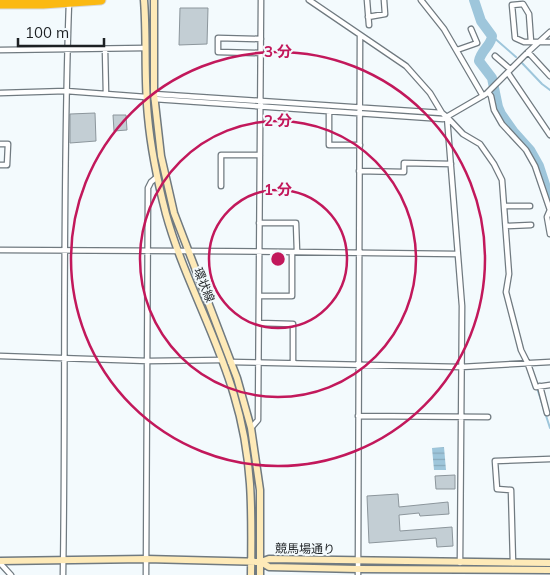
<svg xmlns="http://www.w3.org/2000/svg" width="550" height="575" viewBox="0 0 550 575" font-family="Mulish,'Noto Sans JP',sans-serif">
  <defs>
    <pattern id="water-rules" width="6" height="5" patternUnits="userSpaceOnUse" patternTransform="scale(1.25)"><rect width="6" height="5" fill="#9ec6db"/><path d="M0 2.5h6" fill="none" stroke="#88aabc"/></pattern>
  </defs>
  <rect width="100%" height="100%" fill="#f3fafd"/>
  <path fill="url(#water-rules)" d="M444,447L446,470H434L432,448Z"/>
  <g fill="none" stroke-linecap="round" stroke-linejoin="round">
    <path stroke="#9ec6db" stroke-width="2" d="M492,36L516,57
      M522,63L542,84L550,90
      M537,388L550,428"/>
    <path stroke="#9ec6db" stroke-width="10" d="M474,0L481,21L492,36C491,46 481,50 479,61L492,78L498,107L501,114L513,131L530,150L539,166L550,200
      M550,218V219"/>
  </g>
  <path fill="#c3ced4" stroke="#8c969c" d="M180,8H208L207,44L179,45Z
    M95,113L96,141L70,143V114Z
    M113,115H126L127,130L114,131Z
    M455,475V489H436L435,476Z
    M398,494L399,507L448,502L449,514L420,516L419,513L399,515L400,531L452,527L453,546L437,547L436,538L369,543L367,496Z"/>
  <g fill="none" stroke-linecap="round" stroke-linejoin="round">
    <g stroke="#707a80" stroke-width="7">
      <path id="street" d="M309,0L406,66L430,93L442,113L447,117L462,306L460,563
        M367,0L369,25
        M421,0L444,29L483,96
        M368,17L385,14L384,0
        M531,42L529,14L523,4L512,5L515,38L524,42H550
        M105,49L106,94
        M0,50L145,48
        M457,50L477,43L471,29
        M528,52L550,76
        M260,53L218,52V38L261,39
        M495,56L510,69
        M508,73L550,135
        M488,92L491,96L494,110L502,124L526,150L535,166L550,210L547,217L550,234
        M0,93L66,91L146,97
        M154,94L442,113
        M154,99L443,119L486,94L528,52L550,32
        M329,111V145H360
        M448,118L463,134L480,144L494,164L502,180L509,274L506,292L521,350L528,364L536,387L550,385
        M0,144H8L7,165H0
        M359,171L404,172V163L451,164
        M221,186V155H260
        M504,206H530
        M259,223H296L297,252
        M506,226L531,225
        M0,250C152,250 305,252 457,254
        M259,296H292V252
        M259,323L293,324V363
        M0,356L148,361L222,360
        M230,362L461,367L550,362
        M540,386L547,413
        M358,416L488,417
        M251,428L258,420L261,0
        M0,563L11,575
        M513,563L511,490L497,489L495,461L550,459
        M63,575C66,384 62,193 69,3
        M146,575L148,188L151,182L157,177
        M358,575L360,35"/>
    </g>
    <g stroke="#707a80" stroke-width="9">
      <path id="secondary" d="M144,0C147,39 144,78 148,117C151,150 158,183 166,214C183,276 216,333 234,395C253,457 252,511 251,575
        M154,0V94L161,156L174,213L237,378L251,428L260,490V575
        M0,561L146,559L261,562L269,559L550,563
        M261,562L269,567L358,569L550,570"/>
    </g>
    <g stroke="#d6d7d8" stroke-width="11">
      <path id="highway" d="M0,4H43L101,0"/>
    </g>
    <use href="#street" stroke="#fff" stroke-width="4.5"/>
    <use href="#secondary" stroke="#feeab8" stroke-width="6"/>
    <use href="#highway" stroke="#fbb912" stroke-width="9"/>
  </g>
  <g fill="none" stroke="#c2185b" stroke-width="2.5">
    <circle cx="278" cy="259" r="69"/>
    <circle cx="278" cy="259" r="138"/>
    <circle cx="278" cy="259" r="207"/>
  </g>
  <g text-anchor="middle" stroke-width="4" stroke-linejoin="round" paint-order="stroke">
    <g font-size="12" fill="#1d2124" stroke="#f3fafd">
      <text transform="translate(204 285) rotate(68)" y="4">環状線</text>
      <text transform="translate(305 549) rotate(1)" y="4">競馬場通り</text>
    </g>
  </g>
  <circle cx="278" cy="259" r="8" fill="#c2185b" stroke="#f3fafd" stroke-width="2.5"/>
  <g font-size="15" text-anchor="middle" font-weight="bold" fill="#c2185b" stroke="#f3fafd" stroke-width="4" stroke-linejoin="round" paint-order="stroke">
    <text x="278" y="57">3 分</text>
    <text x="278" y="126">2 分</text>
    <text x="278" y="195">1 分</text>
  </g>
  <path d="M18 38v8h86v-8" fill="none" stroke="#1d2124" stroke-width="2.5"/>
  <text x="25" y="38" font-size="15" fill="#1d2124" stroke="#f3fafd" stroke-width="4" paint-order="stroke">100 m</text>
</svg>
